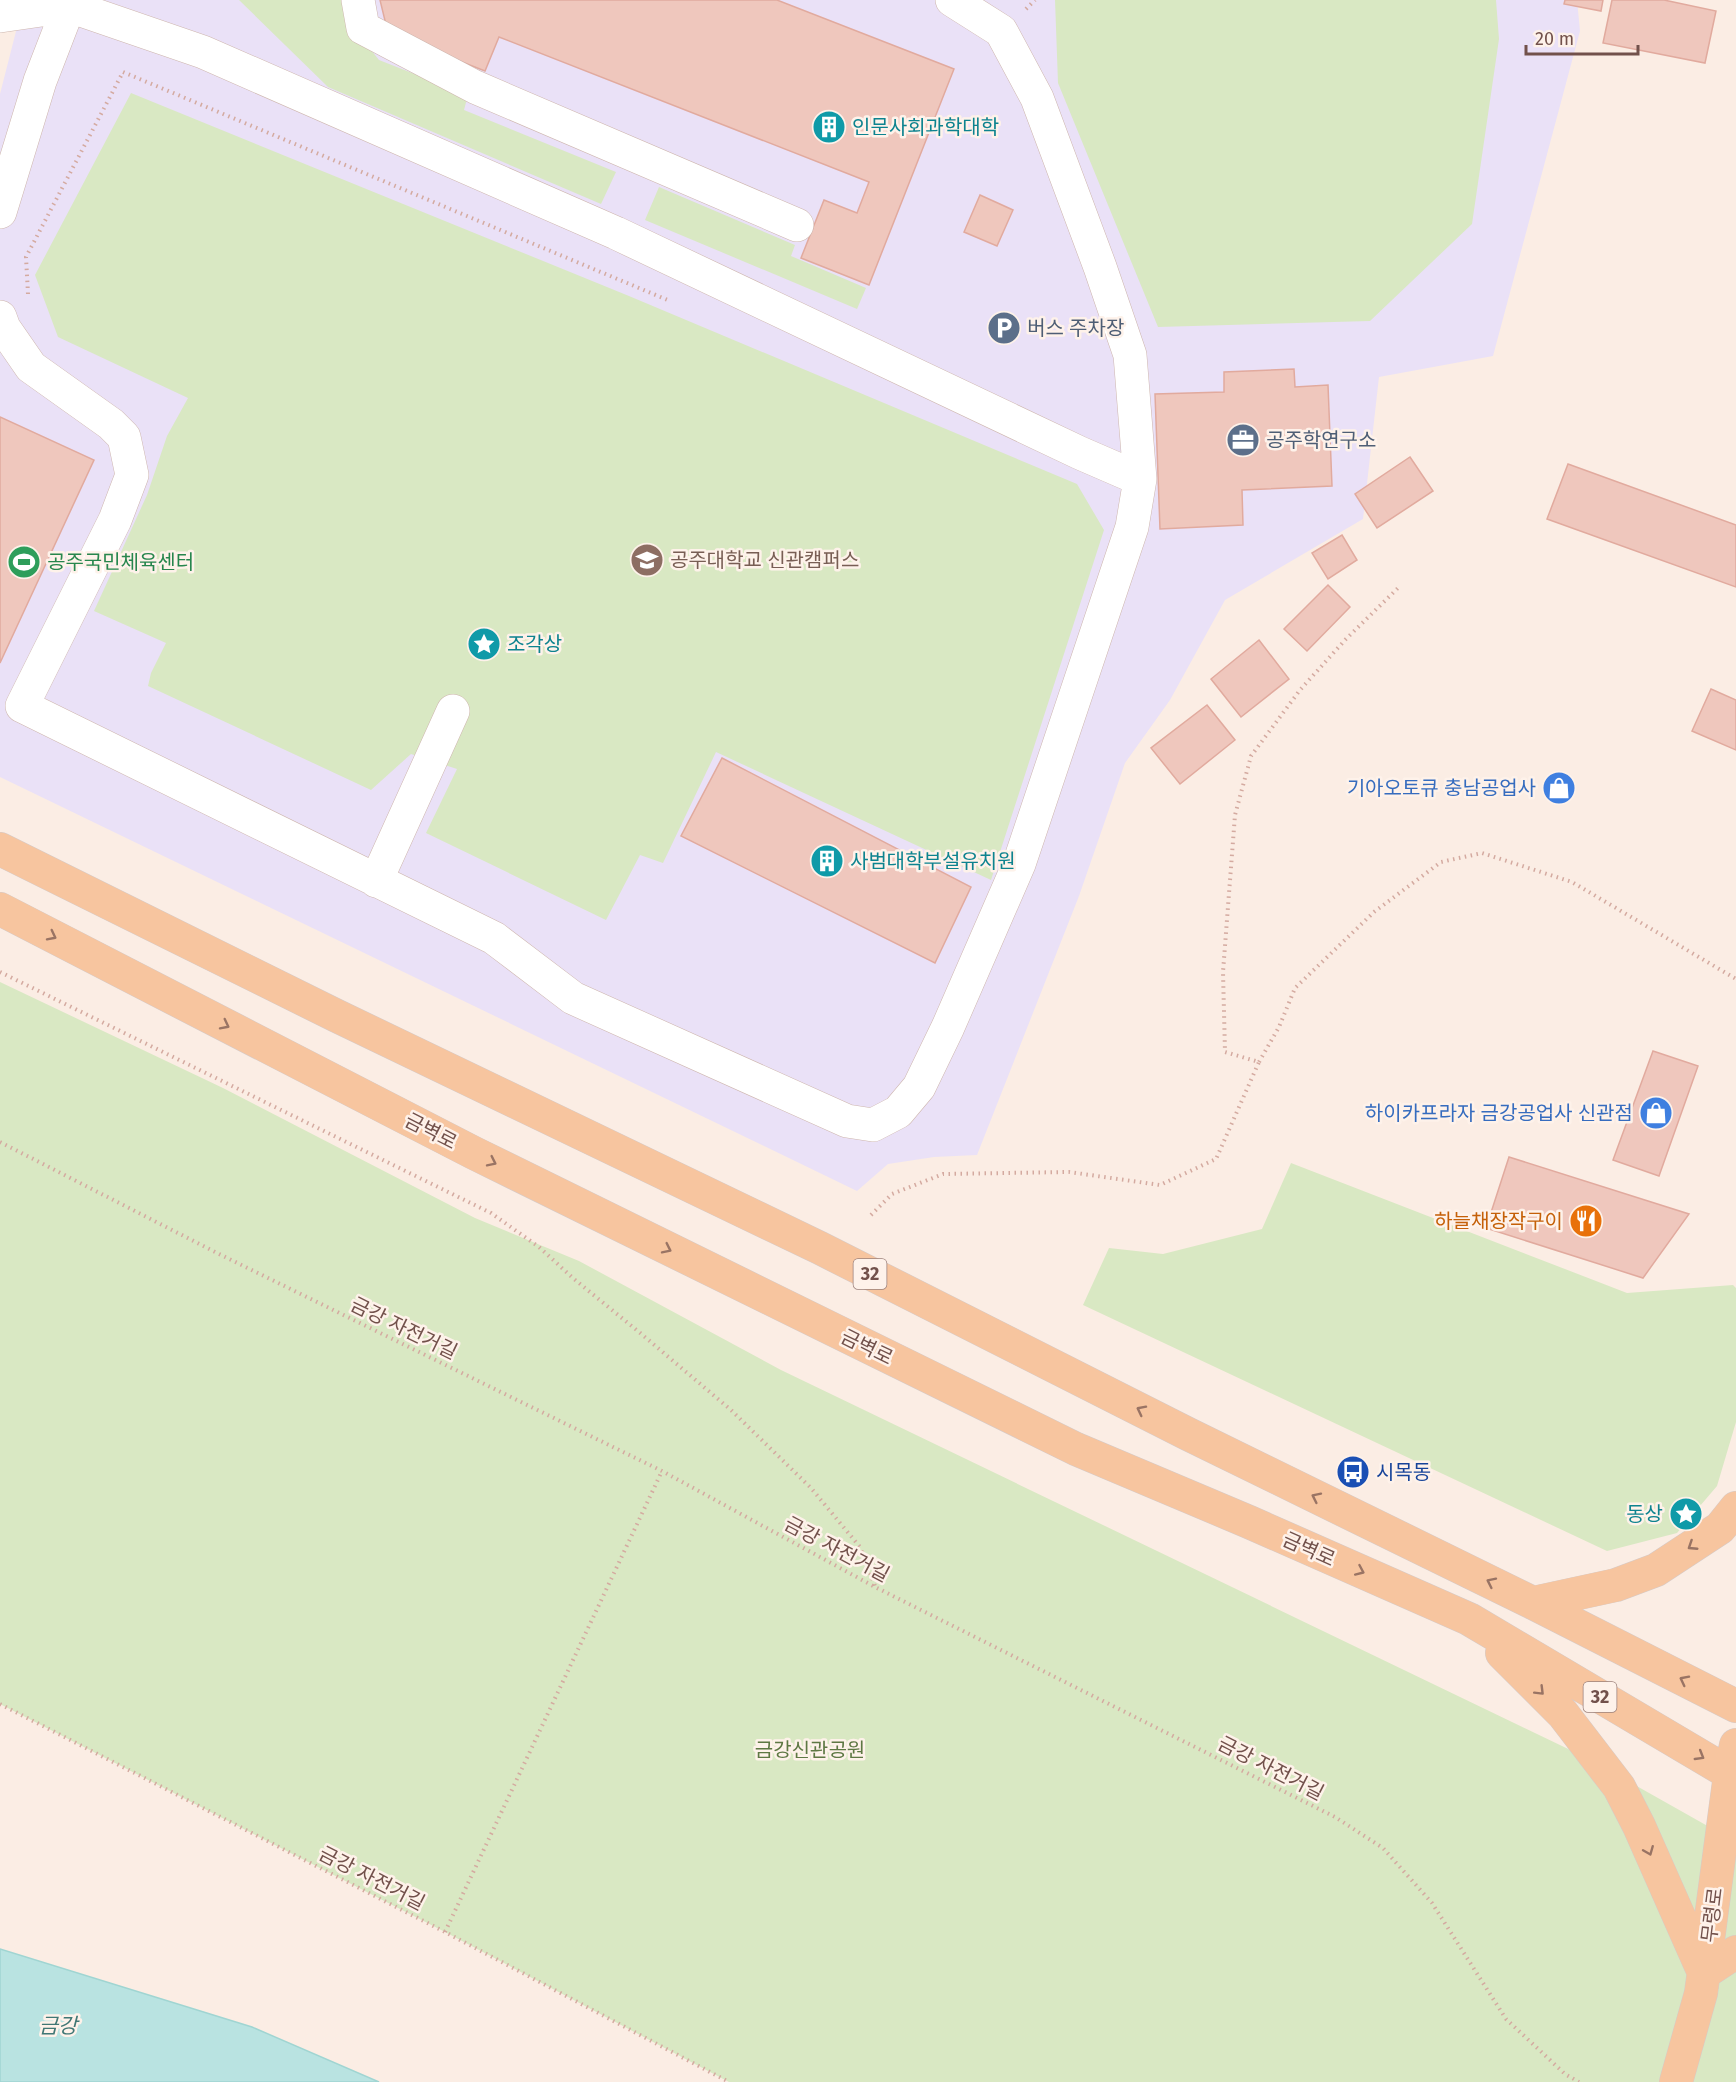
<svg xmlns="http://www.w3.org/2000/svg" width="1736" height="2082" viewBox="0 0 1736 2082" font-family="'Fira Sans','Noto Sans KR',sans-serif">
  <rect width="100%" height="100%" fill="#fbede4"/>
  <path fill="#eae1f7" d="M24,0H1577L1580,31L1493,356L1379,377L1363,519L1225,600L1170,700L1125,763L1079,896L977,1155L934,1157L888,1164L857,1191L0,777V94Z"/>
  <path fill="#d9e8c3" d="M239,0H343L344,16L379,60L468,95L464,110L616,172L601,204L328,87Z
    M1055,0H1496L1499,39L1472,224L1370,321L1158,327L1058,83Z
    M131,93L629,296L1077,484L1104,530L991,880L716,752L663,863L640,855L606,920L426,833L457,769L411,754L371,790L148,686L151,673L166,643L94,611L147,495L167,436L188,398L58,337L35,275Z
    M659,187L795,245L791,256L866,288L857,309L645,220Z
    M0,982L223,1088L475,1218L579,1261L781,1370L1587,1758L1736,1842V2082H729L445,1932L0,1704Z
    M1291,1163L1627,1293L1733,1285L1736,1288V1422L1717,1486L1677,1533L1607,1551L1083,1305L1109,1248L1163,1254L1262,1229Z"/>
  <path fill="#b9e3e1" stroke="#a0d5d2" stroke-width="1.5" d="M0,1949L252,2027L379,2082H0Z"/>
  <path fill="#efc7bd" stroke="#e1aa9e" stroke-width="1.5" d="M380,0H777L954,69L869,285L801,258L824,200L857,213L869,182L499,37L485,71L388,33Z
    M1565,0H1603L1601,11L1564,4Z
    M1612,0H1664L1716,11L1705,63L1603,43Z
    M980,195L1013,210L997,246L964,232Z
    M1294,369L1295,387L1328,385L1332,486L1242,490L1243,525L1160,529L1155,394L1224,392V372Z
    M0,417L94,460L0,663Z
    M1410,457L1433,491L1377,528L1355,494Z
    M1568,464L1736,525V587L1547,519Z
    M1342,535L1357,560L1328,579L1312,553Z
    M1328,585L1350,607L1307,651L1284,629Z
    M1259,640L1289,679L1241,717L1211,679Z
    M1711,689L1736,700V750L1692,731Z
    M1207,705L1235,740L1180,784L1151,748Z
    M722,758L971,887L935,963L681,836Z
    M1653,1051L1698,1066L1659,1176L1613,1160Z
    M1509,1157L1689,1214L1643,1278L1486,1228Z"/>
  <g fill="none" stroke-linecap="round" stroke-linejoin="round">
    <g stroke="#ceb6ae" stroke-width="34">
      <path id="minor" d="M358,0L363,28L475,87L797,225
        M0,16L69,6L203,52L616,233L1080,453L1140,479
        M0,212L40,81L69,6L73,0
        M0,317L4,328L31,367L111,424L124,437L132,475L115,520L22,706L494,938L573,998L847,1121L873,1125L898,1112L919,1087L948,1027L1019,864L1132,527L1140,479L1130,355L1100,267L1037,98L1001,31L952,0
        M376,881L453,711"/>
    </g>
    <g stroke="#d5cbc9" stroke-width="34">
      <path id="major" d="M0,849L337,1016L820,1248L1188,1434L1533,1603L1736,1706
        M0,909L474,1153L1076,1449L1249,1522L1469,1619L1736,1777
        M1533,1603L1616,1585L1656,1570L1720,1528L1736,1508
        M1502,1653L1563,1714L1619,1787L1639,1826L1704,1973
        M1704,1973L1736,1952
        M1676,2082L1701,1993L1730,1774L1736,1745"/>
    </g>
    <path stroke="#d4aaa0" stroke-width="4" stroke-dasharray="1.5 4.5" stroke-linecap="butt" d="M1026,9L1035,0
      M28,294L26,257L123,72L670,301
      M0,972L491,1213L539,1247L574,1279L639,1332L731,1410L811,1488L860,1547L875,1586
      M1259,1062L1279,1027L1295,988L1374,912L1441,862L1482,853L1572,882L1736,979
      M0,1142L217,1253L662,1471L875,1587L1335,1817L1383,1848L1432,1903L1506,2019L1565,2074L1579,2082
      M871,1215L892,1194L943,1174L1069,1172L1160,1185L1216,1159L1259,1062L1225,1052L1223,972L1235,815L1251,756L1300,690L1346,639L1398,588
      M0,1704L445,1932L729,2082
      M445,1932L662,1471"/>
    <use href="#minor" stroke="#fff" stroke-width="33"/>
    <use href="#major" stroke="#f7c59f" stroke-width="33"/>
  </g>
  <defs><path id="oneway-chevron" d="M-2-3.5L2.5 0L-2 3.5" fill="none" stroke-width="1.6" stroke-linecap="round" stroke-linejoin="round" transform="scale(1.5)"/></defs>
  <g stroke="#9a7464">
    <use href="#oneway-chevron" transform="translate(52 936) rotate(27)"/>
    <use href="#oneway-chevron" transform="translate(225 1025) rotate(27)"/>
    <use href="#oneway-chevron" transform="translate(492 1162) rotate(26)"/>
    <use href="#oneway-chevron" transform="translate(667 1249) rotate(26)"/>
    <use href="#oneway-chevron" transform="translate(1141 1410) rotate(-153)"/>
    <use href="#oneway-chevron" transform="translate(1316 1497) rotate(-154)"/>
    <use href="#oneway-chevron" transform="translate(1692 1546) rotate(147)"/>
    <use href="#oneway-chevron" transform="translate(1360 1571) rotate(24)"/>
    <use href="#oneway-chevron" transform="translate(1491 1582) rotate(-154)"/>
    <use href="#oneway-chevron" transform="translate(1684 1680) rotate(-153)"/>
    <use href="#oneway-chevron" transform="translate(1540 1691) rotate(45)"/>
    <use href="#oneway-chevron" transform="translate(1700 1756) rotate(31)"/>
    <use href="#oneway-chevron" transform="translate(1649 1851) rotate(68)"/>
  </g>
  <defs>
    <g id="building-disc" transform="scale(1.725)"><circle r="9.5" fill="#0f9aa8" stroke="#fef2ea"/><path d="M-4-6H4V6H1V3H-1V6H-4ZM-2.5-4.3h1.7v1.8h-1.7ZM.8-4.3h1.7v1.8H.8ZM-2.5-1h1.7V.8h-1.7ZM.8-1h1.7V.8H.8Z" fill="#fff"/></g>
    <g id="parking-disc" transform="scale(1.725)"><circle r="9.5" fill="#5c6f8a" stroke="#fef2ea"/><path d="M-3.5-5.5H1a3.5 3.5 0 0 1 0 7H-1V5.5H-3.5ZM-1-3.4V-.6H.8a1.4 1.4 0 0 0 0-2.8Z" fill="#fff"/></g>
    <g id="office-disc" transform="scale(1.725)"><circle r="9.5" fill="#5c6f8a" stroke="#fef2ea"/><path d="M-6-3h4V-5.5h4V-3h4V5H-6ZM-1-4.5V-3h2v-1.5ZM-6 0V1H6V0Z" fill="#fff"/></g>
    <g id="university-disc" transform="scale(1.725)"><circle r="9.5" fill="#8d6e63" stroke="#fef2ea"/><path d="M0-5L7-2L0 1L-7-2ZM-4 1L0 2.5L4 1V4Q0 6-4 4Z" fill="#fff"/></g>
    <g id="stadium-disc" transform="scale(1.725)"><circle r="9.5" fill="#2e9e5b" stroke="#fef2ea"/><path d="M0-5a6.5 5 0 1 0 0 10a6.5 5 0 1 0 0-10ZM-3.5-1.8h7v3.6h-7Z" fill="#fff"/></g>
    <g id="sight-disc" transform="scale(1.725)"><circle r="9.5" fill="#0f9aa8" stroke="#fef2ea"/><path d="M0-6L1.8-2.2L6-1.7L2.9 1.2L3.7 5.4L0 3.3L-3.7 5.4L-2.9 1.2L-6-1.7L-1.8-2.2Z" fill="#fff"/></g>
    <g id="shop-disc" transform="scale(1.725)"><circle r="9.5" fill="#3f7fe0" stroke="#fef2ea"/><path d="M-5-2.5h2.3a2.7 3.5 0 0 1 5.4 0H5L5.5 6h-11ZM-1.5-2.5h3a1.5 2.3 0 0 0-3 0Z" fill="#fff"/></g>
    <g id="restaurant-disc" transform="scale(1.725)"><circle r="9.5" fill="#e8710a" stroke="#fef2ea"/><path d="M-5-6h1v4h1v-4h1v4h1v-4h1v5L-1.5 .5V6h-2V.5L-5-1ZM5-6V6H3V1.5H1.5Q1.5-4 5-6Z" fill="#fff"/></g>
    <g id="bus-disc" transform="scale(1.725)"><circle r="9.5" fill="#1a4fb4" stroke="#fef2ea"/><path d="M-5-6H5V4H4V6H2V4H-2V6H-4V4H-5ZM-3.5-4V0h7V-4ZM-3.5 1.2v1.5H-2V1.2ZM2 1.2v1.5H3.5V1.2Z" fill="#fff"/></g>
  </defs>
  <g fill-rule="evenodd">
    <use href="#building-disc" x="829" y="127"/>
    <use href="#parking-disc" x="1004" y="328"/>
    <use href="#office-disc" x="1243" y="440"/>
    <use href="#university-disc" x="647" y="560"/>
    <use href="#stadium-disc" x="24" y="562"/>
    <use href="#sight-disc" x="484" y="644"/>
    <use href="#shop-disc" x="1559" y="788"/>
    <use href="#building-disc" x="827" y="861"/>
    <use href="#shop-disc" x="1656" y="1113"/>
    <use href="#restaurant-disc" x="1586" y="1221"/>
    <use href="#bus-disc" x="1353" y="1472"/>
    <use href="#sight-disc" x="1686" y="1514"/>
  </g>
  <g text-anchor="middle" stroke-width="5" stroke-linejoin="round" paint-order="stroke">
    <g fill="#fef2ea" stroke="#9c817b" stroke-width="1.5">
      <rect x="853.5" y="1259" width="33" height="30" rx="4.5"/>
      <rect x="1583.5" y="1682" width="33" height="30" rx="4.5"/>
    </g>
    <g font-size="18" font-weight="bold" fill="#72514b">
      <text x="870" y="1280">32</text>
      <text x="1600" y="1703">32</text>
    </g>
    <g font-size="20" fill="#0d838f" stroke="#fef2ea" text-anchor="start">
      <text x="852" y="134">인문사회과학대학</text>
      <text x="507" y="651">조각상</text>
      <text x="850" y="868">사범대학부설유치원</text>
      <text x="1663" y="1521" text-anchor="end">동상</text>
    </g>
    <g font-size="20" fill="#4e5e75" stroke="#fef2ea" text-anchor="start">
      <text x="1027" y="335">버스 주차장</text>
      <text x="1266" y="447">공주학연구소</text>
    </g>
    <g font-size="20" fill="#785e54" stroke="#fef2ea" text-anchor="start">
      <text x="670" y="567">공주대학교 신관캠퍼스</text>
    </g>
    <g font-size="20" fill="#27864d" stroke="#fef2ea" text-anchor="start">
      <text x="47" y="569">공주국민체육센터</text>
    </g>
    <g font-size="20" fill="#366cbe" stroke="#fef2ea" text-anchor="end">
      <text x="1536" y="795">기아오토큐 충남공업사</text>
      <text x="1633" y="1120">하이카프라자 금강공업사 신관점</text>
    </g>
    <g font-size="20" fill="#72514b" stroke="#fef2ea">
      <text transform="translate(431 1131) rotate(27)" y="7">금벽로</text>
      <text transform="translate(404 1328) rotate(26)" y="7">금강 자전거길</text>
      <text transform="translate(867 1347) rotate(26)" y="7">금벽로</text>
      <text transform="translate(837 1549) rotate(28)" y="7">금강 자전거길</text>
      <text transform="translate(1309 1549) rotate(24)" y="7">금벽로</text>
      <text transform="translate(1271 1768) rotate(27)" y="7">금강 자전거길</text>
      <text transform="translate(372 1878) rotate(27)" y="7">금강 자전거길</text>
      <text transform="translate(1712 1915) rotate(-83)" y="7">무령로</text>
    </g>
    <g font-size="20" fill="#c56008" stroke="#fef2ea" text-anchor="end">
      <text x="1563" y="1228">하늘채장작구이</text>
    </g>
    <g font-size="20" fill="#164399" stroke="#fef2ea" text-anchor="start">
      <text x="1376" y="1479">시목동</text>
    </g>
    <g font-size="20" fill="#5e7843" stroke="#fef2ea">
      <text x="810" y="1757">금강신관공원</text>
    </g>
    <g font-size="21" font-style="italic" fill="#407775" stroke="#fef2ea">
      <text x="58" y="2033">금강</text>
    </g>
  </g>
  <path d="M1526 45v9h112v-9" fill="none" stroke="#72514b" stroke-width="3"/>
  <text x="1535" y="45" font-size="18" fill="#72514b" stroke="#fef2ea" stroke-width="4.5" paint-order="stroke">20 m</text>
</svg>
